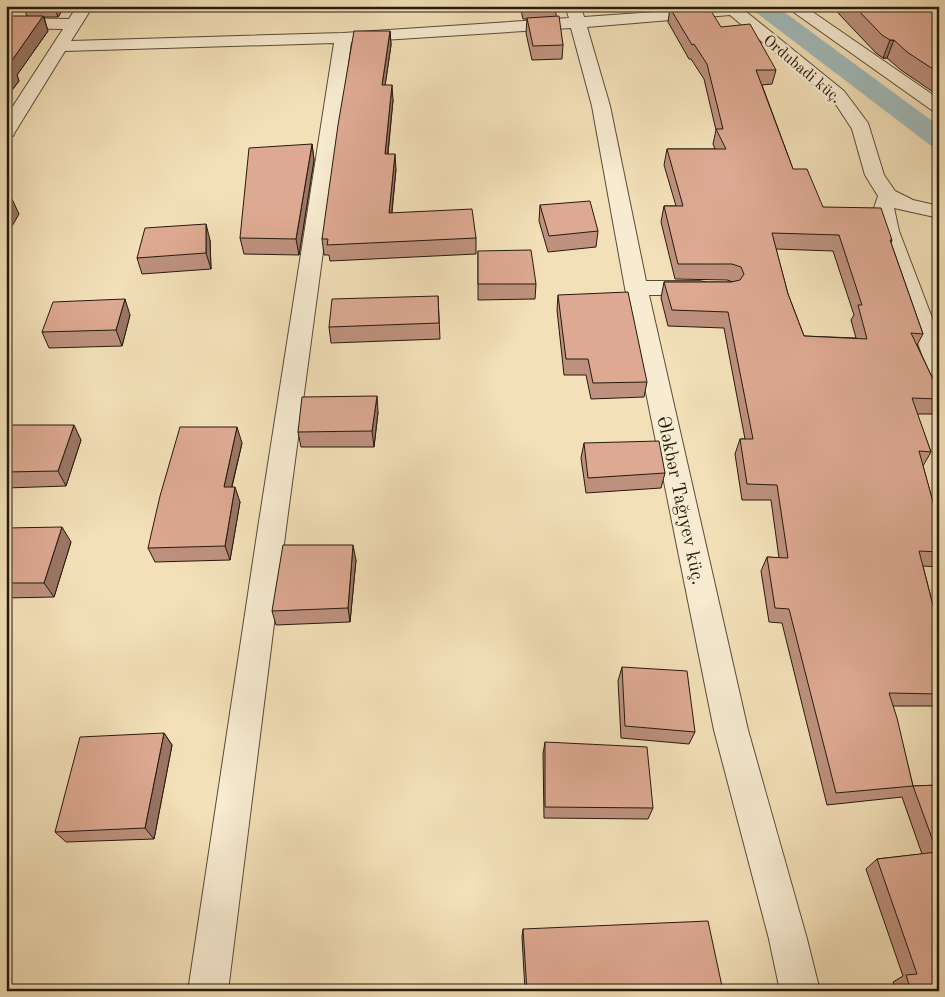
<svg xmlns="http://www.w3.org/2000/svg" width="945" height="997" viewBox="0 0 945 997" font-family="'Old Standard TT',serif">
  <rect width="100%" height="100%" fill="#f3e0b8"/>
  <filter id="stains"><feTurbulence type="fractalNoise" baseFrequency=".004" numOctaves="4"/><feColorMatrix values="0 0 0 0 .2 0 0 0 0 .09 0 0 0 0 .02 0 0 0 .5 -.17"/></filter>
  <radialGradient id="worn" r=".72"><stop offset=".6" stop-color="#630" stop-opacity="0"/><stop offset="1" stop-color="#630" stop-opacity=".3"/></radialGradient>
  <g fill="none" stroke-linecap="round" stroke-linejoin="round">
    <path fill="#a1baba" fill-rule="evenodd" d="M751,6H776L939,126V147L930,145L754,11Z"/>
    <g stroke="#584c38" stroke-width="2">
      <path id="street" d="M77,6H93L71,41L343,33L569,18L565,6H581L584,17L739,6L844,91L868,123L884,175L895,191L913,200L939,206V218L894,208L899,231L939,336V377L930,375L927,369L879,231L874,208L878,196L865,175L852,129L835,103L730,15L587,27L610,106L646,281H700L708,283L711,288L708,293L700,295H649L748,730L807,939L820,991H780L769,939L714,730L625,288L592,106L571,28L351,42L286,528L228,991H188L258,528L334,43L65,51L15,132L13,136L6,138V117L63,29L6,28V18L69,19Z
        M785,6H804L939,99V112L933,111Z"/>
    </g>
    <use href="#street" fill="#f7ebd1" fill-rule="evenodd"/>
  </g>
  <path fill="#be917e" stroke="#251a0d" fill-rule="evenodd" d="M23,6H65L58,17H44L48,31L17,75L19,81L6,98V21L27,16Z
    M520,6H556V17L563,45L562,59L532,60L526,33L527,19H523Z
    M835,6H939V96L901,70L887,58H883L876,53L839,14Z
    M670,8L721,27L776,70L772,84L762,85L793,169L823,207L892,240L891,243L923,334L917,345L939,392V404L933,414H917L931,452L923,466L939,524V564L937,567L923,566L939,629V706H893L913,786L939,785V991H896L893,982L903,976L866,869L877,859L922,854L902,797L827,805L782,623L769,622L761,571L767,557L779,558L771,500H742L735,454L740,439H745L724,328L668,326L661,298L664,282H733L727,280L675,279L661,222L664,206H676L664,165L667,149H715L713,144L716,130L704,79L691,59H689L668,22ZM776,249L833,251L854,315L851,320L856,338L804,336L788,294Z
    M390,31L391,45L385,85L393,100L388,154L396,169L392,213L476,238V254L330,261L329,255H324L322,239Z
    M312,144L314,160L299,255L244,254L240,238Z
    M540,205L598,231L596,247L548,252L539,221Z
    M210,240L211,269L142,274L137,258Z
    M478,251L536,284L535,299L478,300Z
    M558,295L647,382L644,397L591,399L586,375H564L557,310Z
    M438,296L440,339L331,343L329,327Z
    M130,315L122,346L49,348L42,332Z
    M378,412L374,447H301L298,432Z
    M6,431L81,440L66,486L6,488Z
    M242,443L232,487L240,502L230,560L155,562L148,548Z
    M584,443L665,473L661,488L586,493L581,458Z
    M6,528L71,542L54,597L6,598Z
    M356,560L350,622L276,625L272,611Z
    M622,667L695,732L689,744L621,738L618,681Z
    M164,733L172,745L154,839L66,842L55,832Z
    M545,742L653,808L648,819L544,818L543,754Z
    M523,929L723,991H525L522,937Z"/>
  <path fill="#9b7666" stroke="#251a0d" d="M54,6H65L58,17Z
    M43,16L48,31L17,75L19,81L6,98V75L8,66Z
    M390,31L391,45L383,100L382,85Z
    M890,40H894L887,58H883Z
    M392,85L393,100L386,170L385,154Z
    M312,144L314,160L299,255L296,239Z
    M395,154L396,169L390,229L389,213Z
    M12,199L19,214L6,237V209Z
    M206,224L210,240L211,269L206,253Z
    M125,299L130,315L122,346L116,330Z
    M377,396L378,412L374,447L372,431Z
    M74,425L81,440L66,486L58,471Z
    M237,427L242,443L228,502L224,487Z
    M235,487L240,502L230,560L225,546Z
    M62,527L71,542L54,597L44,583Z
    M353,545L356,560L350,622L348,608Z
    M164,733L172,745L154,839L145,828Z"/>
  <path fill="#dda992" stroke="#251a0d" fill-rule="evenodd" d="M690,6H708L721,27L750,24L776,70H756L793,169H807L823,207L881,208L892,240H890L923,334L911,333L939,392V399L912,398L931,452L919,451L939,524V552L919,551L939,629V694L889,693L897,718L913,786L836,793L789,609L775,608L767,557L788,558L777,485L747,484L740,439H753L728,312L672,310L664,282H731L740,280L744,274L741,267L732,264H678L664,206H683L667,149H726L716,129H723L707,64L694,44L692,45L670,8ZM772,233L839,235L862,305H858L867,339L804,336L788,294Z
    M854,6H939V73L907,52L894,40H890L882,35Z
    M11,16H43L8,66H13L6,75V21Z
    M559,16L563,45L533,46L527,18Z
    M354,31H390L382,85H392L385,154H395L389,213L472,209L476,238L327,245L328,239H322L338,125Z
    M312,144L296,239L240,238L249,148Z
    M6,199H12L6,209Z
    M590,201L598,231L549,236L540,205Z
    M206,224V253L137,258L145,228Z
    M531,250L536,284H478V251Z
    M628,292L647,382L593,383L588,359H566L558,295Z
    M438,296L439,323L329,327L332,299Z
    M125,299L116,330L42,332L53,302Z
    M377,396L372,431L298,432L302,397Z
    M9,425H74L58,471L6,472V431Z
    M180,427H237L224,487H235L225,546L148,548L160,496Z
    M659,441L665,473L588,478L584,443Z
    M62,527L44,583H6V528Z
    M283,545H353L348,608L272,611Z
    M622,667L687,671L695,732L625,726Z
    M164,733L145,828L55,832L80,737Z
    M545,742L647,747L653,808L545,807Z
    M939,785V991H911L906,975L917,974L877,859L937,852L913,786Z
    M708,921L723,991H527L523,929Z"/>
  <g text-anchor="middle" stroke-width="5" stroke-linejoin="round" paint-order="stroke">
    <g font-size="16" fill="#251a0d" stroke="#f7ebd1">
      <text transform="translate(803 68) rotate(40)" y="6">Ordubadi küç.</text>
    </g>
    <g font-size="19" fill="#251a0d" stroke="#f7ebd1">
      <text transform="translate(682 500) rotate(78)" y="7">Ələkbər Tağıyev küç.</text>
    </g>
  </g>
  <rect width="945" height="997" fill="none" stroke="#f3e0b8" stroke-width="25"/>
  <rect x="8" y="8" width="930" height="982" fill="none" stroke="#251a0d" stroke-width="2.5"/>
  <rect x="12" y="12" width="920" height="972" fill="none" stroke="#251a0d"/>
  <rect width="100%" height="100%" filter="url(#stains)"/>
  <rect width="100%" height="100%" fill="url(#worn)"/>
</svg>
